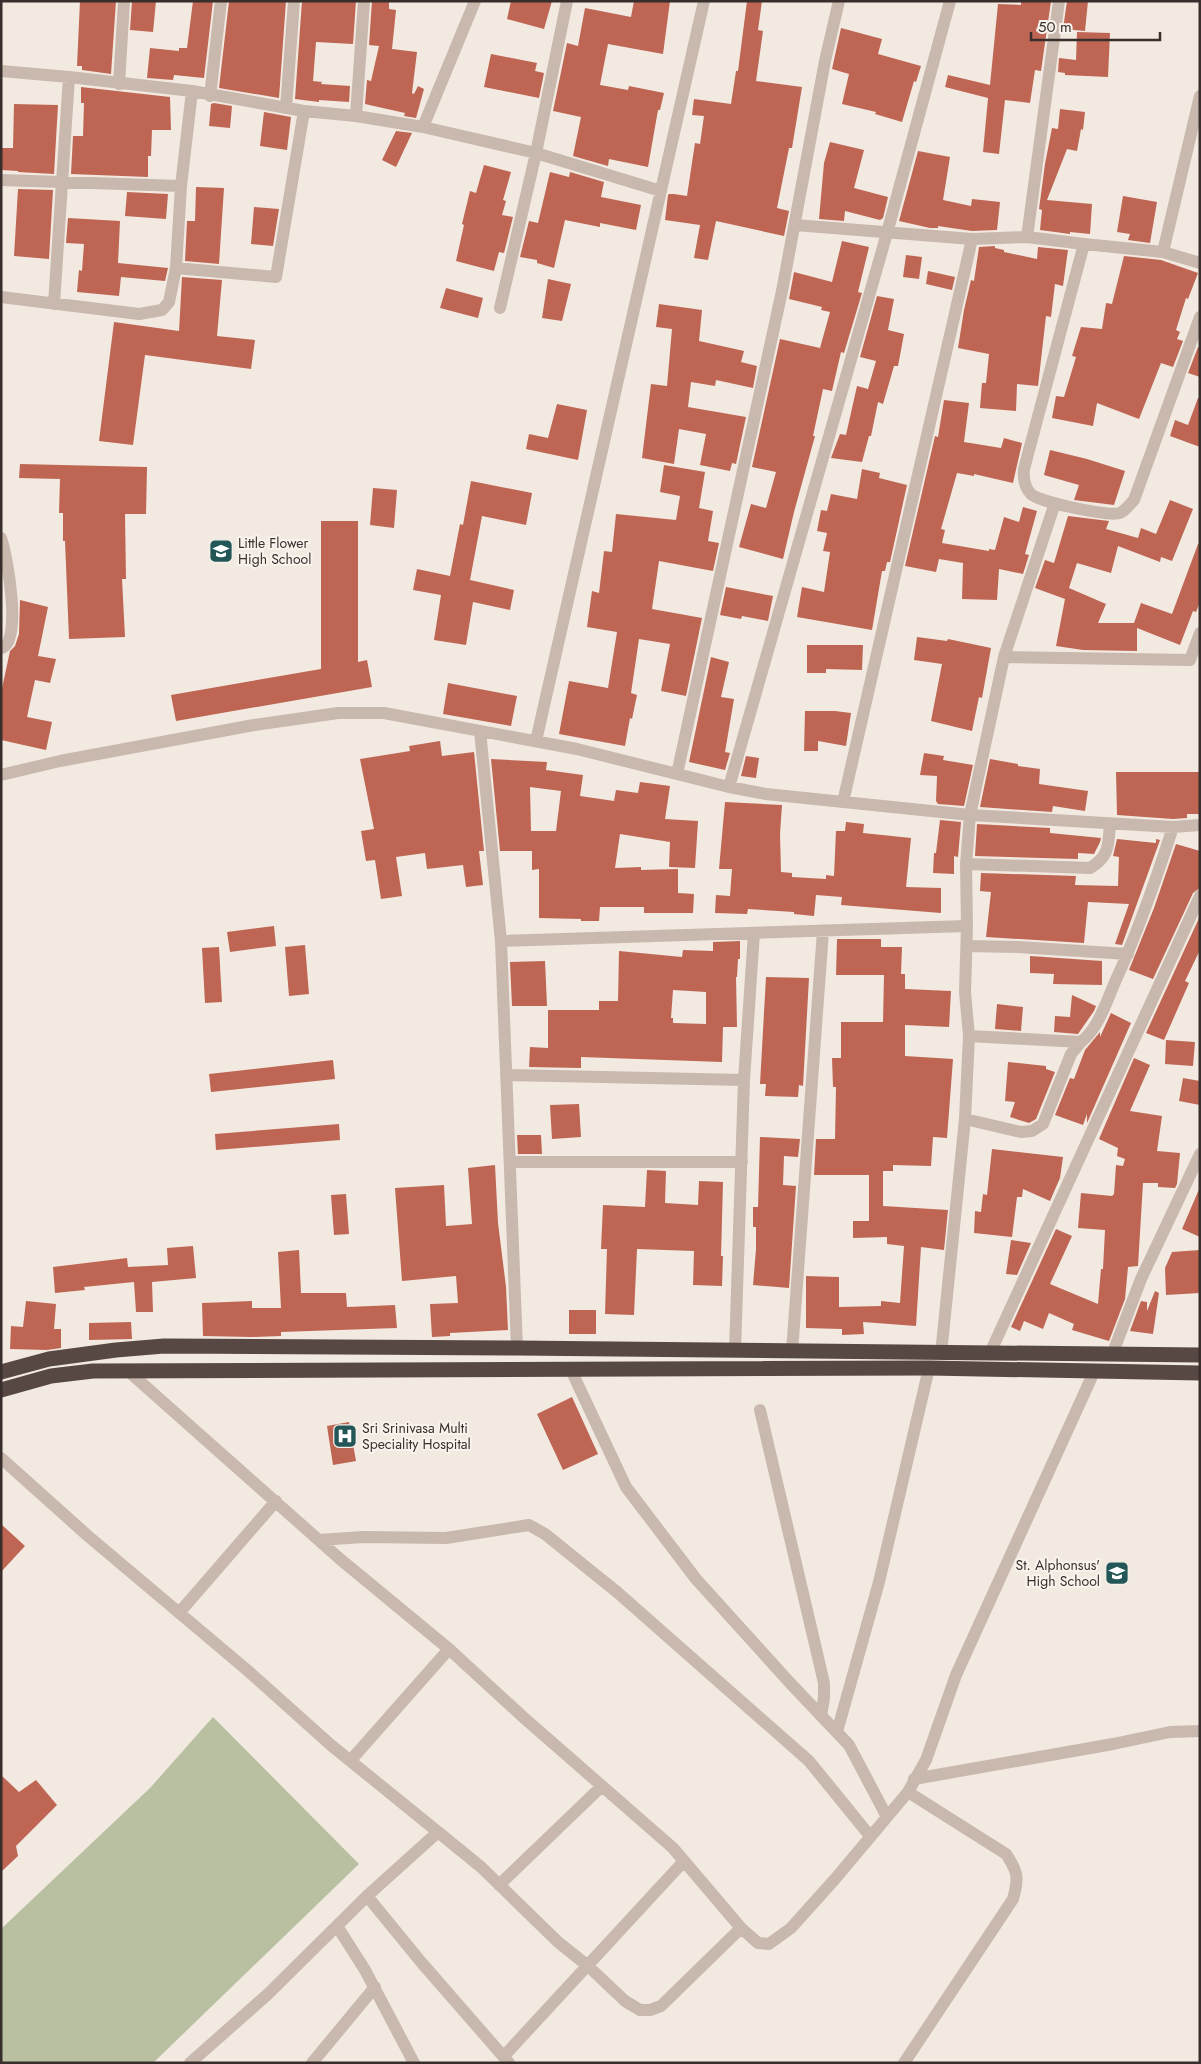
<svg xmlns="http://www.w3.org/2000/svg" width="1201" height="2064" viewBox="0 0 1201 2064" font-family="Jost,sans-serif">
  <rect width="100%" height="100%" fill="#f2e9e1"/>
  <path fill="#b8c0a1" d="M213,1717L359,1864L153,2063H1V1929L150,1788Z"/>
  <path fill="#be6653" fill-rule="evenodd" d="M80,1H116L111,74L82,70V66H77Z
    M132,1H156L153,32L130,30Z
    M193,1H213L204,78L174,75L173,80L147,78L150,48L179,51V48H187Z
    M229,1H286L279,98L219,88Z
    M302,1H356L353,44L316,42L313,81L322,82L321,84L350,86L349,102L319,100V102L295,99Z
    M372,1H389V9L396,10L392,49L417,52L412,93L414,94L418,86L424,89L416,118L404,116L405,113L365,104L367,80L371,81L379,46L369,45Z
    M511,1H552L544,29L507,19Z
    M634,1H670L663,54L608,44L600,85L628,90L629,86L664,93L660,110H658L648,167L609,159L608,166L573,156L581,117L553,111L567,43L578,46L585,8L631,17Z
    M747,1H762L758,30L763,31L756,81L802,87L792,148H789L777,208L789,211L784,236L716,221L708,260L694,258L700,225L665,220L668,195L669,194H674L687,196L695,143L700,144L704,116L692,115L694,99L731,104L736,71H738Z
    M1021,1H1051L1041,71L1035,70L1030,103L1005,100L999,154L983,152L988,98L945,87L948,75L990,85L998,4L1021,5Z
    M1067,1H1088L1085,31L1063,29Z
    M841,28L882,39L878,54L921,66L916,82L914,81L902,122L875,114L876,112L842,104L849,74L832,69Z
    M1077,32L1110,33L1108,77L1065,75V73L1058,72L1059,58L1076,60Z
    M491,54L537,63L535,71L544,73L539,98L484,87Z
    M81,87L170,97L171,130H152L151,156H148V177L71,174L73,136H83L84,103H81Z
    M214,103L232,106L230,128L209,126L211,104Z
    M14,104L58,105L54,174L18,172V171L1,170V148H13Z
    M1060,109L1085,112L1083,130L1081,129L1077,151L1067,149L1047,200L1092,204L1090,234L1070,232V234L1040,230L1042,210L1039,209L1045,164L1052,128L1058,129Z
    M264,112L291,117L287,150L260,146Z
    M396,131L412,133L396,167L382,160Z
    M830,142L864,150L854,188L888,197L883,218L880,220L845,211L844,221L819,219L824,163Z
    M918,151L950,157L943,200L971,206L972,199L1000,202L997,230L972,231L938,226V228H930L899,221Z
    M484,165L511,172L503,200L506,201L502,215L513,217L504,253L499,252L494,271L456,261L464,225L462,224L470,191L476,193Z
    M550,172L569,177L570,172L604,182L601,197L641,205L636,230L600,223V227L565,220L554,268L537,263V260L520,257L529,221L538,223Z
    M196,187L224,188L219,264L185,261L187,221H195Z
    M18,189L53,190L49,259L14,256Z
    M127,192L168,194L166,219L125,216Z
    M1123,196L1157,202L1150,243L1128,240L1130,234L1117,232Z
    M254,207L279,209L273,246L251,244Z
    M68,218L120,221L118,263L168,268L165,281L121,277L119,296L77,292L79,270L82,271L84,244L66,243Z
    M842,241L869,247L858,292L862,293L844,353L841,352L832,391L823,389L813,436H815L794,512L783,559L739,547L751,504L766,508L776,472L752,467L780,339L820,348L830,312L821,310L822,307L789,299L794,272L832,282Z
    M995,246V248L1004,250V252L1037,259L1038,247L1068,250L1063,286L1055,284L1051,317L1046,316L1038,386L1017,384L1016,411L980,408L982,383H986L989,354L958,348L964,310L971,280L974,281L979,247Z
    M906,255L922,257L919,279L903,277Z
    M1124,256L1161,260L1198,273L1188,299L1186,298L1176,330L1180,332L1177,339L1183,341L1173,367L1161,363L1139,419L1097,403L1093,426L1052,418L1056,396L1064,397L1076,357L1072,356L1081,327L1102,329L1106,303L1112,304Z
    M928,271L955,277L952,290L926,284Z
    M182,277L222,280L217,336L255,340L251,369L145,355L133,445L99,441L114,322L179,331Z
    M548,279L571,284L562,321L542,318Z
    M446,288L483,298L478,318L440,308Z
    M877,296L894,299L888,330L904,334L898,366H894L883,404L878,402L871,436H869L862,462L831,458L840,434L846,435L857,386L868,389L876,361L860,357Z
    M659,304L702,310L699,341L744,351L741,362L757,366L753,388L716,380L715,386L691,382L688,407L746,417L736,464L732,463L730,471L700,465L706,434L679,429L674,464L642,458L651,384L667,386L672,329L656,327Z
    M1198,347L1200,348V377L1188,373Z
    M1198,398H1200V447L1170,436L1175,420L1188,425Z
    M944,400L969,403L964,442L1001,448L1004,438L1022,443L1013,483L974,474V476L957,473L941,529L945,530L942,543L989,551V549L995,550L1004,517L1019,522L1023,507L1037,511L1025,554L1029,555L1023,574L999,569L997,600L962,599L963,563L939,559L936,572L905,566L935,436L938,437Z
    M557,404L587,410L578,460L526,449L529,434L548,438Z
    M1050,450L1087,459L1125,471L1114,505L1074,500L1079,485L1044,475Z
    M20,464L147,467L146,514H125L126,579H122L125,637L69,639L65,541H63V513H59L60,479L19,478Z
    M664,465L705,472L699,508L713,511L708,541L719,543L713,571L659,561L652,609L702,618L686,696L661,691L670,644L639,639L631,693L637,695L632,719L630,718L625,746L559,734L569,681L608,688L617,632L587,627L592,591L599,593L604,551L612,552L616,514L676,520L680,496L660,492Z
    M862,469L880,473L879,478L907,485L890,562H887L885,571H882L872,630L797,617L802,587L824,592L830,552L823,551L827,533L817,531L821,510L827,511L831,494L857,499Z
    M471,481L532,493L526,525L482,516L470,580L514,590L510,610L473,602L466,645L434,640L441,595L413,590L417,569L450,576L460,524L463,525Z
    M373,488L397,490L394,528L370,525Z
    M1170,500L1193,509L1172,561L1161,557L1160,562L1118,546L1111,573L1077,563L1069,588L1106,604L1098,623H1134L1141,603L1172,614L1198,544L1200,545V602L1196,612L1193,611L1180,645L1137,628V651L1083,650L1056,646L1065,599L1035,588L1045,560L1054,563L1068,516L1109,521L1106,529L1138,538L1141,528L1156,534Z
    M321,521H358V662L367,660L372,687L176,721L171,695L321,669Z
    M726,587L773,596L768,621L742,616L741,619L720,615Z
    M20,600L48,607L38,656L56,659L50,683L35,680L27,717L52,722L46,750L1,740V693L10,651L15,646L19,634Z
    M917,637L947,641L948,639L991,648L982,698L979,697L972,731L931,721L942,664L914,660Z
    M807,645H863L862,670L826,669V673H807Z
    M711,657L729,662L721,697L734,699L725,752L730,753L725,770L689,762Z
    M448,683L517,696L511,726L443,714Z
    M805,711H835L851,713L846,746L818,741V751H804Z
    M440,741L442,756L474,752L484,851H479L483,885L466,887L463,865L427,869L425,853L396,857L402,896L381,899L375,860L366,861L361,831L374,829L360,759L410,751L409,746Z
    M924,753L944,756L943,760L973,765L964,806L938,804L936,801L937,776L920,775Z
    M746,756L759,758L756,778L741,776Z
    M491,759L547,762L546,770L583,775L580,796L614,801L616,790L638,793L640,782L670,786L665,819L698,821L695,868L669,867L670,842L620,834L615,868L641,867V870L678,869V893L694,894L693,913H644V907H600L599,921H581V919L539,918V869L532,870V851H500ZM530,787L561,791L556,831H531Z
    M990,759L1018,764V766L1040,769L1039,784L1088,791L1085,811L1053,806L1052,812L980,807Z
    M1116,772H1200V814H1187V818L1173,819L1117,815Z
    M725,802L782,805L780,834L781,872L792,873V877L826,879V875L834,876L836,831H845L846,822L864,824L863,833L911,838L906,887L941,888V913L841,905L842,897L816,895L814,916L794,914V912L748,909L747,914L715,913L716,895L730,896L732,869H719Z
    M940,820L961,822L958,857L954,856V874L933,873L934,853H936Z
    M977,824L1050,828V833L1101,838L1100,842L1094,854L1078,853V859L975,856Z
    M1117,839L1156,843V839L1160,840L1122,945L1115,944L1129,904L1088,902L1084,943L986,937L991,892L980,891L981,873L1076,876L1075,885L1118,886L1119,857L1113,856Z
    M1176,844L1200,851V888L1193,893L1153,979L1129,970L1154,908Z
    M1200,916V950L1185,981L1189,983L1164,1040L1146,1033Z
    M274,926L276,946L230,952L227,932Z
    M837,939H881V947H902L901,974H905V989L951,991L949,1027L905,1025V1056L953,1059L947,1138L933,1137L931,1166L893,1165V1171H883V1206L948,1210L944,1250L921,1247L916,1326L863,1322L864,1334L842,1335V1329L806,1328V1276L839,1277V1307L881,1306V1301L900,1303L904,1246L887,1244V1237L853,1238V1221H869V1175H814L816,1139H835L836,1087H833L832,1058H841V1022H883L884,975H836Z
    M740,941V959H738L737,977H736L737,1027H723L722,1062L581,1057V1068L529,1067L530,1047L548,1048V1010H599V1001H618L619,951L682,957L683,950L713,951V942ZM673,990L706,992V1024L673,1023V1018H671Z
    M305,945L309,994L289,996L285,947Z
    M219,947L222,1002L205,1003L202,948Z
    M1030,956L1102,961V985L1053,984L1054,974L1030,973Z
    M545,961L547,1006H512L510,962Z
    M766,977L809,978L803,1086L799,1085L798,1097L765,1096L766,1084H760Z
    M1072,995L1096,1006L1094,1011L1078,1034L1054,1032L1055,1016L1070,1017Z
    M997,1004L1023,1007L1021,1031L995,1029Z
    M1111,1013L1131,1023L1087,1123V1114L1083,1125L1055,1115L1070,1078L1074,1079L1085,1050L1100,1032V1037Z
    M1166,1040L1195,1042L1193,1066L1165,1064Z
    M1134,1058L1150,1065L1130,1111L1162,1116L1157,1151L1180,1153L1177,1184L1175,1188L1158,1187V1183H1143L1138,1266L1128,1267L1125,1299L1109,1341L1072,1330L1074,1324L1049,1313L1043,1329L1024,1321L1020,1331L1011,1327L1056,1229L1072,1236L1050,1284L1098,1304L1101,1269H1103L1105,1230L1078,1228L1081,1193L1112,1196L1114,1194L1116,1165L1123,1166L1125,1159L1117,1156L1118,1148L1099,1139Z
    M333,1060L335,1079L211,1092L209,1074Z
    M1008,1062L1046,1066V1069L1055,1072L1036,1119L1029,1123L1010,1117L1015,1102L1005,1101Z
    M1183,1078L1200,1081V1105L1179,1101Z
    M579,1104L581,1137L552,1139L550,1105Z
    M339,1124L340,1140L216,1150L215,1134Z
    M517,1135H541L542,1154H518Z
    M760,1137L800,1139L798,1157L784,1156L783,1185L796,1186L789,1288L753,1285L756,1249V1227H753V1207H758Z
    M992,1149L1063,1157L1060,1178L1050,1201L1023,1189L1022,1197H1017L1012,1237L974,1233L975,1211L981,1212L983,1194L987,1195Z
    M495,1165L498,1223L506,1287L508,1330L450,1333V1336L432,1337L430,1304L458,1303L456,1276L402,1281L395,1188L444,1185L446,1226L472,1224L468,1168Z
    M647,1170L666,1171L665,1203L698,1205L699,1181L723,1182L721,1256H723L722,1286L693,1285L694,1251L637,1249L634,1315L605,1314L607,1249H601L603,1205L645,1207Z
    M1200,1187V1237L1182,1229Z
    M346,1194L349,1234L334,1235L331,1195Z
    M1011,1240L1031,1243L1017,1275L1006,1274Z
    M193,1246L196,1278L152,1282L153,1312H136L134,1282L84,1287L85,1290L55,1293L53,1267L127,1258L128,1267L168,1265L167,1248Z
    M299,1250L301,1293H346L347,1307L395,1305L397,1328L281,1332V1336L252,1337L203,1336L202,1303L252,1301V1308H281L278,1252Z
    M1200,1250V1293L1166,1295L1165,1268L1172,1252Z
    M1155,1291L1159,1293L1153,1334L1130,1331L1141,1301L1147,1302V1311Z
    M26,1301L56,1304L54,1329H61V1348L47,1350L10,1349L11,1326L23,1327Z
    M569,1310H596V1334H569Z
    M131,1322L132,1339L89,1340V1323Z
    M572,1397L598,1454L563,1470L537,1414Z
    M349,1422L356,1461L333,1465L327,1426Z
    M1,1524L25,1546L1,1572Z
    M1,1775L19,1792L36,1780L57,1805L16,1846L18,1856L1,1872Z"/>
  <g fill="none" stroke-linecap="round" stroke-linejoin="round">
    <path stroke="#c9b8ad" stroke-width="12" d="M1,71L69,77L192,91L181,186L176,268L169,302L162,310L139,314L1,297
      M119,84L124,1
      M192,91L304,111L356,116L423,127L536,153L567,1
      M210,96L221,1
      M286,108L294,1
      M356,116L364,1
      M423,127L475,1
      M1,180L181,186
      M795,225L972,239
      M1027,237L1084,244L1024,469C1023,479 1024,487 1031,494C1039,502 1110,517 1120,513C1125,511 1130,504 1134,500L1200,317
      M1084,244L1163,252L1200,263
      M1163,252L1200,96
      M176,268L276,277L304,111
      M54,304L69,77
      M500,308L536,153L661,191
      M1055,503L1004,657L1190,660L1200,633
      M1,538C7,554 23,644 1,648
      M480,731L501,941L967,926
      M536,741L704,1
      M677,774L782,291L825,61L839,1
      M1,775L60,761L254,725L338,713H384L577,749L729,787L766,794L970,815L1004,657
      M729,787L887,233L950,1
      M843,802L972,239L1027,237L1059,1
      M966,864L1090,868C1110,856 1108,845 1110,824
      M501,941L517,1348
      M967,946L1018,947L1128,954
      M969,1036L1081,1042C1099,1027 1106,1003 1115,982C1138,932 1156,880 1173,827
      M506,1075L744,1080
      M965,1119L1021,1132L1032,1131L1043,1124L1071,1054L1081,1042
      M510,1162H742
      M735,1351L744,1080L754,933
      M792,1352L823,931
      M990,1353L1200,896
      M941,1354L965,1119L969,1036L965,992L967,926L966,864L970,815L1173,827L1200,825
      M1112,1355L1141,1279L1200,1154
      M127,1370L340,1559L449,1649L523,1717L673,1848L741,1928L758,1943L769,1944L791,1928L835,1879L908,1792L926,1760L956,1675L1094,1372
      M571,1370L626,1487L696,1579L791,1684L849,1745L887,1817
      M760,1410L824,1683V1698L821,1716
      M1,1458L88,1536L247,1670L332,1746L438,1832L367,1896L268,1994L190,2063
      M319,1540L363,1537L446,1538L529,1525L545,1534L617,1592L809,1761L870,1836
      M179,1613L276,1501
      M837,1732L879,1582L929,1368
      M351,1760L449,1649
      M914,1779L1113,1744L1170,1732L1200,1731
      M438,1832L481,1867L558,1942L588,1966L625,2001L640,2010H650L661,2006L741,1928
      M499,1885L602,1786
      M367,1896L421,1962L509,2063
      M337,1926L365,1970L414,2063
      M504,2056L684,1861
      M312,2063L375,1987
      M904,2063L1013,1899C1019,1878 1018,1872 1006,1854L908,1792"/>
    <path stroke="#584843" stroke-width="15" d="M1,1372L49,1359L116,1350L164,1346L517,1348L1200,1355
      M1,1390L51,1376L93,1371L929,1368L1200,1373"/>
  </g>
  <defs>
    <g id="school-square" transform="scale(1.25)"><rect x="-9" y="-9" width="18" height="18" rx="4" fill="#235757" stroke="#f9f3ed"/><path d="M0-5L7-2L0 1L-7-2ZM-4 1L0 2.5L4 1V4Q0 6-4 4Z" fill="#fff"/></g>
    <g id="hospital-square" transform="scale(1.25)"><rect x="-9" y="-9" width="18" height="18" rx="4" fill="#235757" stroke="#f9f3ed"/><path d="M-5-5h3v3.5h4V-5h3V5h-3V1.5h-4V5h-3Z" fill="#fff"/></g>
  </defs>
  <g fill-rule="evenodd">
    <use href="#school-square" x="221" y="551"/>
    <use href="#hospital-square" x="345" y="1436"/>
    <use href="#school-square" x="1117" y="1573"/>
  </g>
  <g text-anchor="middle" stroke-width="4" stroke-linejoin="round" paint-order="stroke">
    <g font-size="14" fill="#382e2b" stroke="#f9f3ed" text-anchor="start">
      <text x="238" y="548">Little Flower<tspan x="238" dy="16">High School</tspan></text>
      <text x="362" y="1433">Sri Srinivasa Multi<tspan x="362" dy="16">Speciality Hospital</tspan></text>
      <text x="1100" y="1570" text-anchor="end">St. Alphonsus'<tspan x="1100" dy="16">High School</tspan></text>
    </g>
  </g>
  <rect width="1201" height="2064" fill="none" stroke="#382e2b" stroke-width="5"/>
  <path d="M1031 32v8h129v-8" fill="none" stroke="#382e2b" stroke-width="2.5"/>
  <text x="1038" y="32" font-size="15" fill="#382e2b" stroke="#f9f3ed" stroke-width="4" paint-order="stroke">50 m</text>
</svg>
